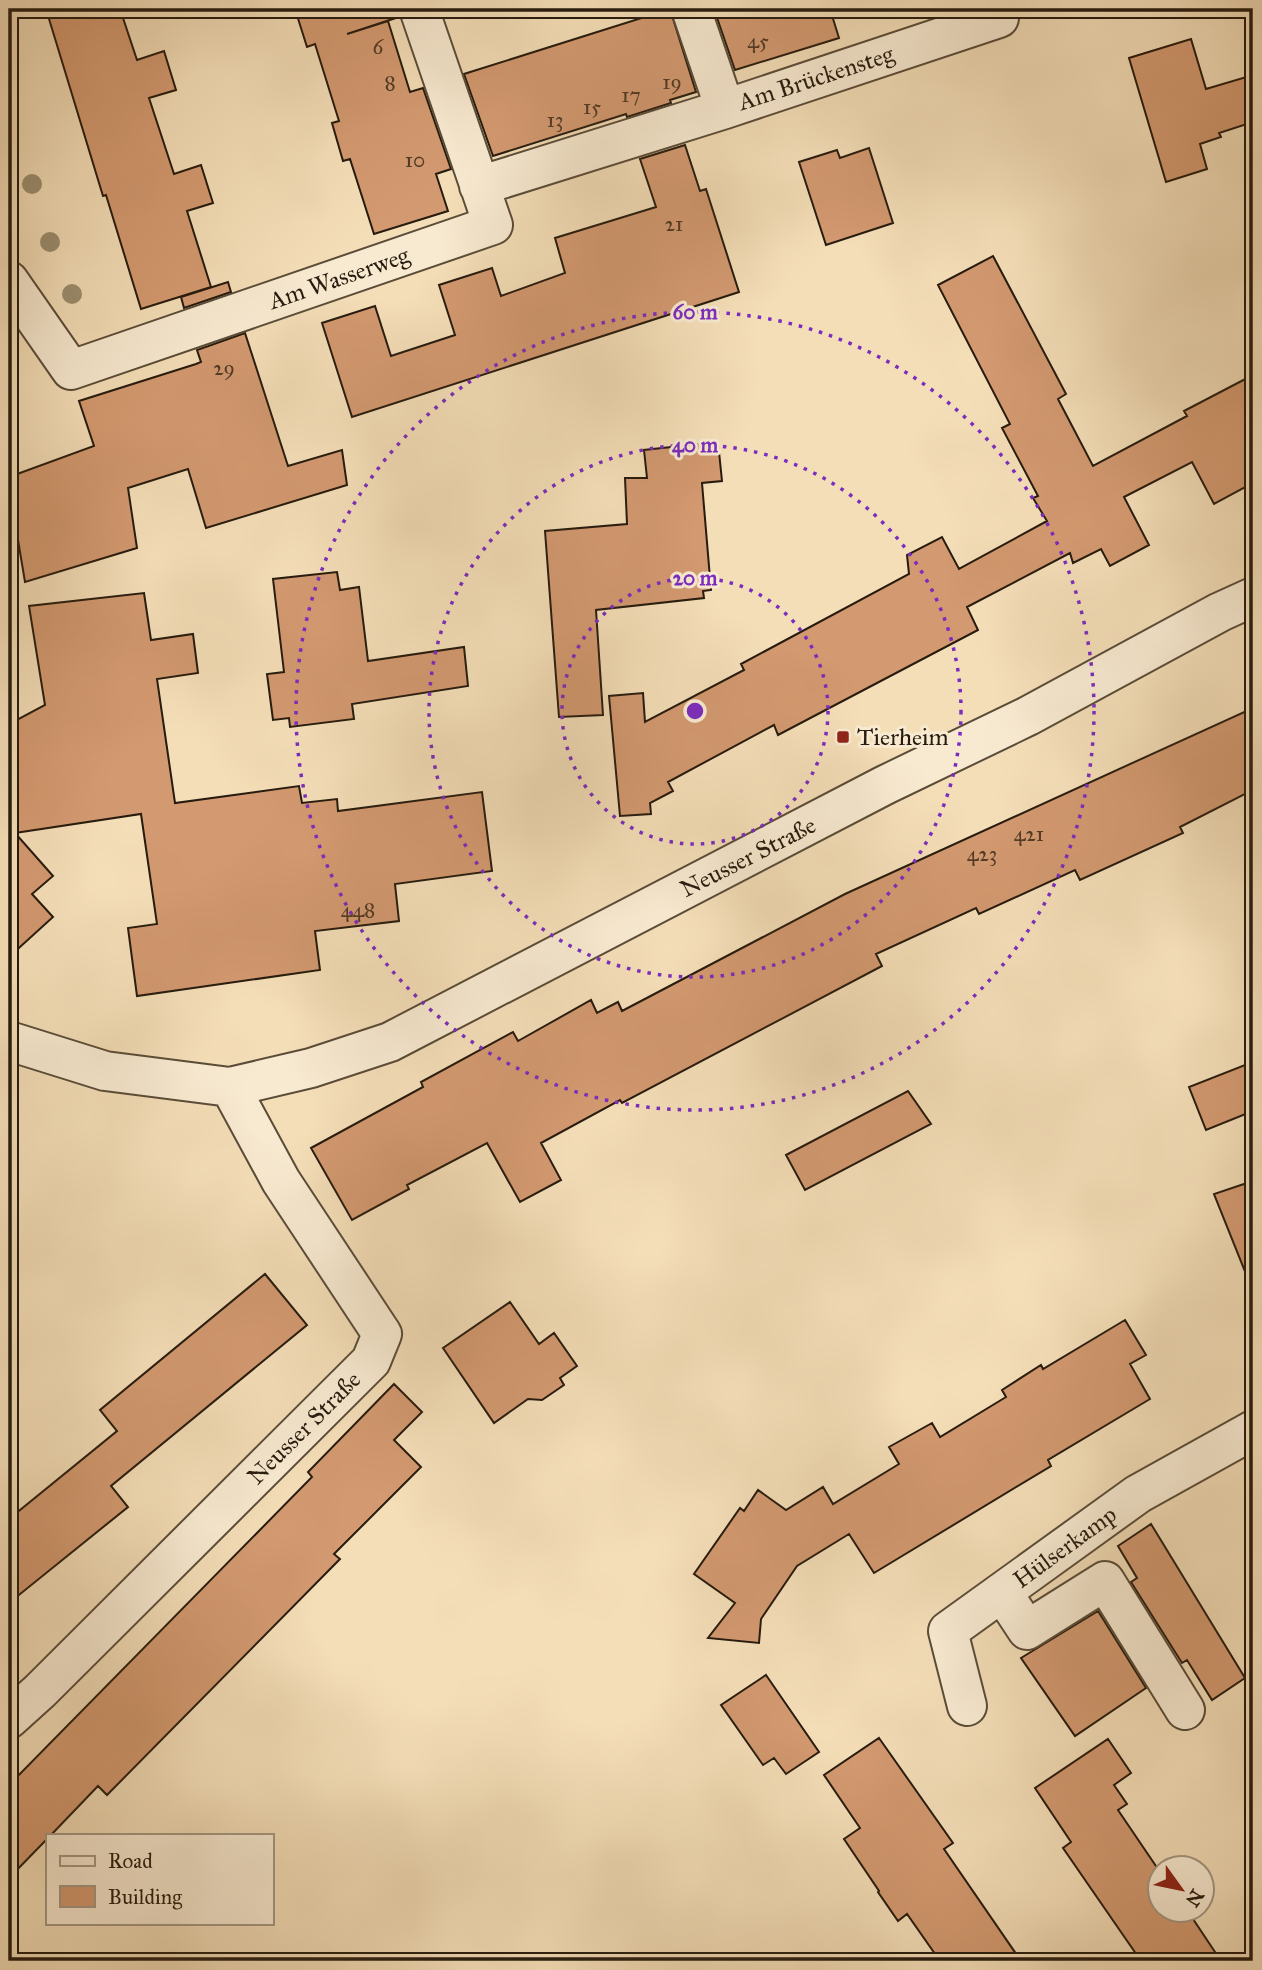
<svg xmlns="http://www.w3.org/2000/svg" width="1262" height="1970" viewBox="0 0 1262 1970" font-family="'IM FELL Great Primer',serif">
  <rect width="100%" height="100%" fill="#f4deb8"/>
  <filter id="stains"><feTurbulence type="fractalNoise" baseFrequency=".00286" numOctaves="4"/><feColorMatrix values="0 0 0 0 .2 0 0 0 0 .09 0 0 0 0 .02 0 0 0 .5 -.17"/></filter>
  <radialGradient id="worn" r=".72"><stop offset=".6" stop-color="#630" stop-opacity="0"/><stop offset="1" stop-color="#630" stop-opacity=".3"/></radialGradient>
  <path fill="#d39970" stroke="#261b0e" stroke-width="2" d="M46,9H120L137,60L164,51L176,90L149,98L174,174L201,165L213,203L187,211L211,287L141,309L106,195L103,196Z
    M295,9H398L399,17L347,34L388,21L410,92L423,88L451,169L436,174L448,211L374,234L350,159L343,161L332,123L339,121L315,44L307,47Z
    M670,9L696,92L670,100L671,103L627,117L626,114L493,156L464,74Z
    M714,9H830L839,38L735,70Z
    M1191,39L1206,89L1253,75V122L1219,133L1221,137L1200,144L1207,169L1166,182L1129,58Z
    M685,145L700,191L706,189L739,292L352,417L322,323L375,306L391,356L455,335L439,285L492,268L501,296L565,273L555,238L656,207L640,159Z
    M869,148L893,223L826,245L799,162L837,150L840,158Z
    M993,256L1066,394L1058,399L1093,466L1187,416L1184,411L1253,375V483L1214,504L1192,462L1124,497L1149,545L1110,566L1101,549L1073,563L1070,553L967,607L978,630L778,735L774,725L668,782L673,791L650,803L651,814L620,816L609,696L643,693L645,722L744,670L741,664L909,574L907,555L942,537L959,569L1047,521L1033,498L1038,496L1002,428L1010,424L938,285Z
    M228,282L231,292L184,308L181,297Z
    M245,333L288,466L342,450L347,485L206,528L188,469L128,488L137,548L25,582L15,522L9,524V477L94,446L79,401L196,364L201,362L197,350Z
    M718,442L722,481L702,483L711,590L703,591L704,598L596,610L603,715L559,717L545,531L627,524L625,478H647L644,450Z
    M337,572L340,590L359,587L368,661L464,647L468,686L352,704L354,719L290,727L289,718L273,720L267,674L284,672L273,579Z
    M144,593L151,640L193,634L198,673L157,679L175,803L299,786L302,803L337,799L338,811L482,792L492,871L395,884L399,921L315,931L320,970L137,996L128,928L157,924L141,814L15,833L53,876L32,894L53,917L9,957V724L45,705L29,606Z
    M1253,708V790L1180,827L1183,833L1080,880L1075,870L979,914L976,908L876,954L882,966L622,1103L620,1100L541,1143L561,1180L520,1202L487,1143L407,1185L409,1189L352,1220L311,1148L423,1087L421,1082L513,1032L518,1041L591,1000L597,1013L618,1002L622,1011L845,894Z
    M1245,1065L1253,1085V1111L1206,1130L1189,1087Z
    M908,1091L931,1124L805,1190L786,1155Z
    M1253,1181V1289H1252L1214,1194Z
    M265,1274L307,1325L111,1486L128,1507L9,1603V1519L117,1431L100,1410Z
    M510,1302L539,1344L554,1333L577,1366L560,1378L564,1385L542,1400L528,1399L494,1423L443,1348Z
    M1125,1320L1146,1355L1130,1364L1150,1399L1048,1460L1051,1466L874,1573L849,1534L797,1566L761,1619L759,1643L708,1638L735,1603L694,1574L740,1508L744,1511L758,1490L786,1510L823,1487L833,1504L899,1464L889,1447L932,1423L940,1437L1006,1397L1002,1390L1041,1365L1043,1369Z
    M394,1384L422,1412L394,1440L421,1467L334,1554L340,1559L107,1795L98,1786L51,1835H47V1839L9,1878V1785L312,1477L308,1472Z
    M1151,1524L1245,1678L1212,1700L1187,1660L1182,1663L1131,1582L1137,1578L1118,1546Z
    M1098,1611L1146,1688L1075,1736L1021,1658Z
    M766,1675L819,1752L786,1774L774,1758L763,1765L721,1705Z
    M879,1738L953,1843L944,1849L1021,1961H940L907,1914L898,1921L878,1892L879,1891L844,1839L860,1828L824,1775Z
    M1108,1739L1131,1773L1114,1785L1127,1804L1118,1810L1160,1872V1910H1187L1221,1961H1141L1063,1848L1071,1842L1035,1788Z"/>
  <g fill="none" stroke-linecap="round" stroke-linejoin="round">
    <g stroke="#5a4c38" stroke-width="42">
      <path id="minor" d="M691,9L725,109
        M479,186L725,109L999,18L996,9
        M9,281L71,370L493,225L419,9
        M9,1041L105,1071L230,1087L311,1068L390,1042L885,785L1028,716L1220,612L1253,597
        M1002,1592L1027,1630L1105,1581L1185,1710
        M967,1706L948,1631L1138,1494L1253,1430
        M9,1719L40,1691L371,1361L382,1334L281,1181L230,1087"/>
    </g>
    <use href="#minor" stroke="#f8ead1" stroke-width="38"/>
  </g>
  <g fill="#9b8e70">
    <circle cx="32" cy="184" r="10"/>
    <circle cx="50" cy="242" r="10"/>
    <circle cx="72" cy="294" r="10"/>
  </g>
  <g fill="none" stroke="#7b2cbf" stroke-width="3.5" stroke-dasharray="3.5 7">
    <circle cx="695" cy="711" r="133"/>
    <circle cx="695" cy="711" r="266"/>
    <circle cx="695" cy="711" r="399"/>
  </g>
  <rect fill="#8f2418" stroke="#f8ead1" stroke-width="2.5" x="836" y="730" width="14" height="14" rx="3.5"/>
  <g text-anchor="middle" stroke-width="6" stroke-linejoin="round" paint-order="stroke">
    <g font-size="21" fill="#513a26">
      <text x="758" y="48">45</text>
      <text x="378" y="54">6</text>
      <text x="672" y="89">19</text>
      <text x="390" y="90">8</text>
      <text x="631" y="102">17</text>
      <text x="592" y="114">15</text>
      <text x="555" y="127">13</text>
      <text x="415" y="167">10</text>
      <text x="674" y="231">21</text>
      <text x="224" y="375">29</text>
      <text x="1029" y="841">421</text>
      <text x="982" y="861">423</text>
      <text x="358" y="917">448</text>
    </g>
    <g font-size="24" fill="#261b0e" stroke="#f8ead1">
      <text transform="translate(816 78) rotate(-18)" y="8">Am Brückensteg</text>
      <text transform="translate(339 278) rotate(-19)" y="8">Am Wasserweg</text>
      <text transform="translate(748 857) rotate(-27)" y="8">Neusser Straße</text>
      <text transform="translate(304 1428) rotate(-45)" y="8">Neusser Straße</text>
      <text transform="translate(1065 1547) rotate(-36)" y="8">Hülserkamp</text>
    </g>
    <g font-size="24" fill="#261b0e" stroke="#f8ead1" text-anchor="start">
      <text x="857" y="745">Tierheim</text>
    </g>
  </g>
  <circle cx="695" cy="711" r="10" fill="#7b2cbf" stroke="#f8ead1" stroke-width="3.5"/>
  <g font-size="21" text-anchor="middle" font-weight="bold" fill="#7b2cbf" stroke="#f8ead1" stroke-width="6" stroke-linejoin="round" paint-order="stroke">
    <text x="695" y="319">60 m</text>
    <text x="695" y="452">40 m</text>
    <text x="695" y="585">20 m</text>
  </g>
  <rect width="1262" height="1970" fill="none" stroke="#f4deb8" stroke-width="35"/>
  <rect x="10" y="10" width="1241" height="1949" fill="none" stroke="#261b0e" stroke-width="3.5"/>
  <rect x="18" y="18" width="1227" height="1935" fill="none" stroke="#261b0e" stroke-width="2"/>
  <rect x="46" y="1834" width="228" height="91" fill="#f8ead1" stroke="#a49783" stroke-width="2"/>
  <rect x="60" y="1856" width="35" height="10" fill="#f8ead1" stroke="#a49783" stroke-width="2"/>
  <text x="108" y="1868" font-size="21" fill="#261b0e">Road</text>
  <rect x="60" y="1886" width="35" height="21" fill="#d39970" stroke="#a49783" stroke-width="2"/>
  <text x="108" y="1904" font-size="21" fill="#261b0e">Building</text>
  <g transform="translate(1181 1889) rotate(123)"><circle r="33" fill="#f8ead1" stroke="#a49783" stroke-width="2"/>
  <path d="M0-5L12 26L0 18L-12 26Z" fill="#8f2418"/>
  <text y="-10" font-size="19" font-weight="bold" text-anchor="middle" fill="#261b0e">N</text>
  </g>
  <rect width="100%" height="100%" filter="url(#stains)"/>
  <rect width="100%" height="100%" fill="url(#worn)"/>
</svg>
